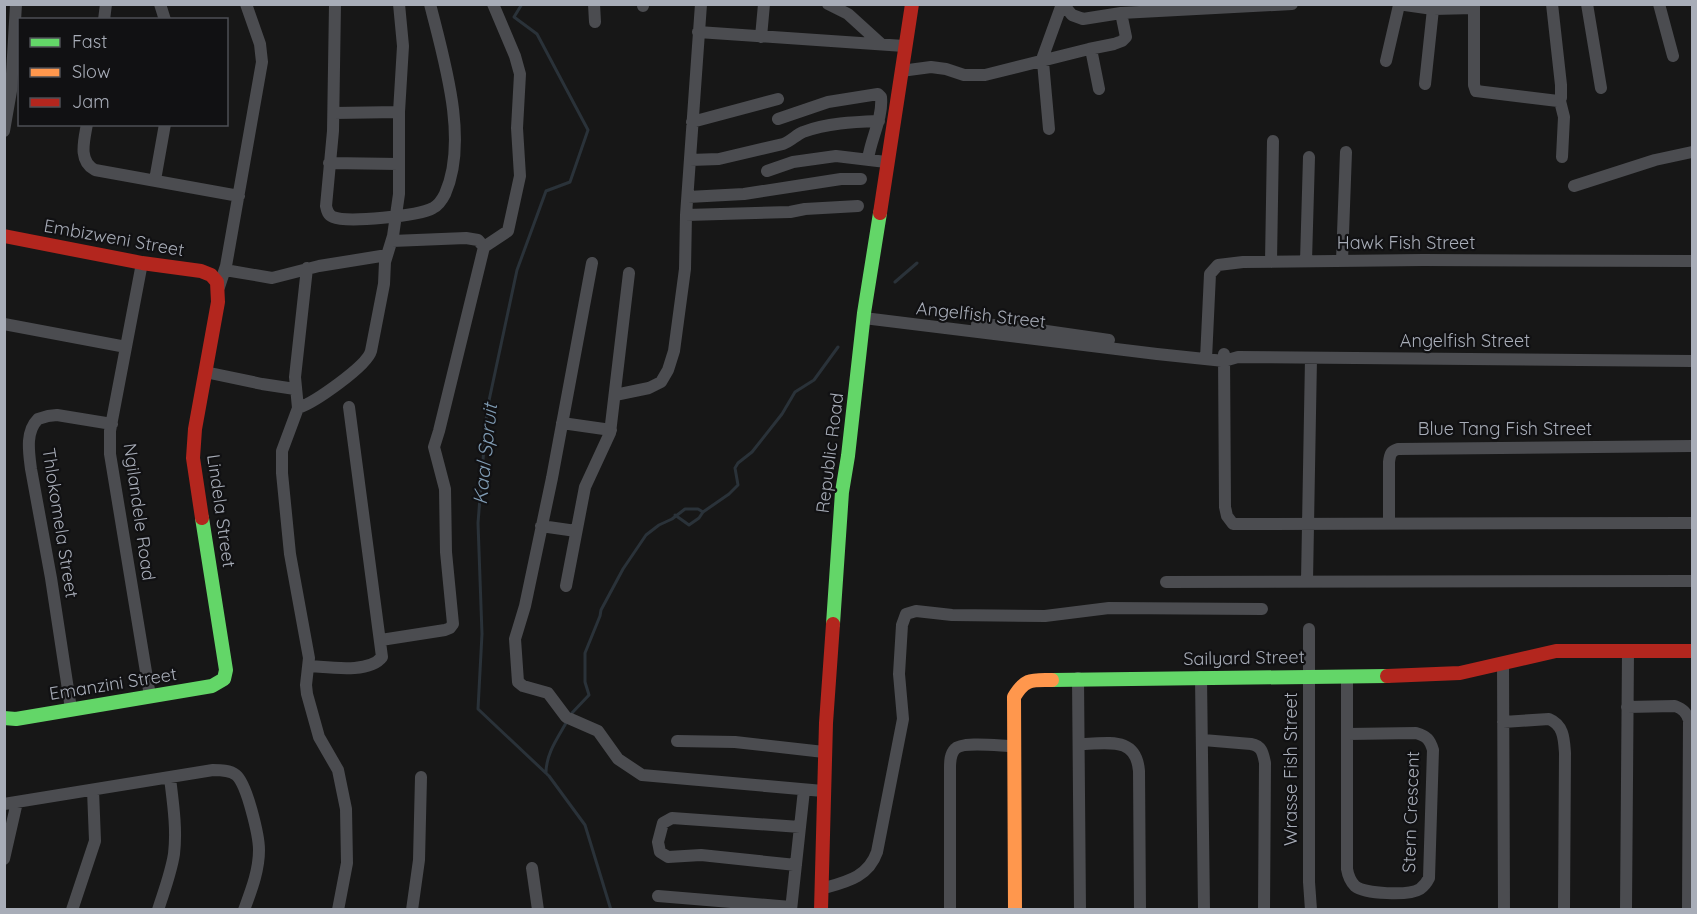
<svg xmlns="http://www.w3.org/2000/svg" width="1697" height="914" viewBox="0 0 1697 914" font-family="Quicksand,sans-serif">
  <rect width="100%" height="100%" fill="#171717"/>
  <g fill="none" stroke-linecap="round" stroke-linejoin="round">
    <path stroke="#2a3239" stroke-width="3" d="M522,4L514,17L537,34L588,130L570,182L546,191L517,270L487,410L478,523L482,634L478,709L549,776L585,825L611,910
      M895,282L917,263
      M675,515L689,525L699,518L703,512
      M571,714L589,695L585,682V653L600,616L601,610L623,569L646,535L659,525L672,519L685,509H698L703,512L729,494L738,485L735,468L738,463L752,452L782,414L795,392L814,380L838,347
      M546,773C546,754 557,739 566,723"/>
    <path stroke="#4b4c50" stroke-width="12" d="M160,4L165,20
      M335,4L333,131L326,206C327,211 328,215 333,217C347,223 419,216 433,208C439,205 442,200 445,194C469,140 444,60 430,4
      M594,4L595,22
      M828,4L848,14L881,44
      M1063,4L1072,15L1083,19L1121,13L1292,4
      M1398,4L1433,9L1474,8
      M1474,4V85L1476,91L1558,101L1561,98V85L1552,4
      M1587,4L1601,88
      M1659,4L1673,56
      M643,6V4
      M104,20L106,4
      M698,32L904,46
      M761,37L764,4
      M1091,49L1099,89
      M1386,61L1399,5
      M1041,62L1062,4
      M1043,62L1049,129
      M901,71L931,67L946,69L964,75H985L1089,49L1114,44L1122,41L1126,37L1121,13
      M1425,84L1433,9
      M1560,101L1564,117L1562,157
      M334,113L399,112
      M778,119L828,102L878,94L881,97C883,118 871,138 868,159
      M692,122L778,99
      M87,124C84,141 78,161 95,170L239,196
      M4,131L11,91L16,4
      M690,160L719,159L783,144C791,141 796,135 803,132C827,123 854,122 879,121
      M329,163L399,164
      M767,171L793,162L836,156L886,162
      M155,180L165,124
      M1574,186L1655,160L1692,152
      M688,197L744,194L841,179H861
      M686,215L790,212L805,209L858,206
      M392,241L466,238L478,240L484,247
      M1306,261L1309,157
      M1342,261L1346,152
      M1271,262L1273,141
      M142,263L110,431V454L150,696
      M592,263L552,478L525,606L515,639L518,682L523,686L548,693L566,717L598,731L618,759L642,775L823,791
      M307,268L295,377L298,408L282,451V473L290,554L309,658L306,685L307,694L319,737L338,770L346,809L347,863L338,910
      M225,270L272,278L319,266L387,255
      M219,287L226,266L262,62L260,44L246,4
      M864,318L1157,354L1224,361L1238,357L1692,361
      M4,324L126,347
      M977,324L1012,326L1109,340
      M1224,354L1225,507L1227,516L1233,524L1692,523
      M1206,359L1210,274L1218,265L1243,262L1423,260L1692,261
      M205,372L262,384L295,389
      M615,395L649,388L661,382L668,370L674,351L685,269L686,215L701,4
      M298,408C314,403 367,366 371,351L384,284L385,262L393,236L399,194V112L403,46L399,4
      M562,423L611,430
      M1389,524V462C1390,454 1391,451 1398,449L1692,446
      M541,526L576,531
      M1307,581L1311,358
      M1166,582L1692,581
      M566,586L585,487L610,433L629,273
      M1309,629V882L1311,910
      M381,640L445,630L450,628L453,624L446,552L445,489L434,447L439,431L484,247L508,231L520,176L517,128L520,74L515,56L493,4
      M1503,664L1504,910
      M309,666C328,667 369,674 382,657L349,407
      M1201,677L1204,910
      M1347,677V869C1348,875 1350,881 1355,886C1365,894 1409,896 1420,889C1424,886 1427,882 1429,878L1433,750C1430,740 1427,736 1416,733L1348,734
      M1078,678L1080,910
      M1627,707L1675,706C1683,709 1686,712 1689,720L1688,910
      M71,709L51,578L31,469C29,453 25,432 38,419L48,416L57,415L112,424
      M1503,722L1549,719C1564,725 1564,740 1565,753L1564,910
      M1203,740L1251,744C1262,746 1263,753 1265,763L1264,910
      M677,741L735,742L824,752
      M1079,744C1107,744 1136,735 1139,771L1140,910
      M4,804L213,770C220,770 230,770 236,775C247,784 259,836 259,850C259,871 251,891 244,910
      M4,859L17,802
      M796,865L701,855L668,857L660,852L658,842L663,823L672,818L800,827
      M532,868L538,910
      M821,889C845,882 868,878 877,852L903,719L899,674L902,625L906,614L916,611L952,615L1045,616L1109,608L1262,609
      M658,896L791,907
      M72,910L95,841L93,790
      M158,910C164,891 171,873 174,854C177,829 173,803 170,778
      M412,910L419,860L421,777
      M791,910L804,790
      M950,910V768C950,762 950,754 955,749C962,741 1001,746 1013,746
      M1626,910L1628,651"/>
    <path stroke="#63d668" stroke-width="14" d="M833,624L842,492L848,456L864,313L880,213
      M1052,680L1387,676
      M4,718L16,719L212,686L224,679L226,670L202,518"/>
    <path stroke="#ff974d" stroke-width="14" d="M1015,910L1014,697C1025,678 1032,680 1052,680"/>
    <path stroke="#b3261e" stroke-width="14" d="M880,213L912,4
      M4,236L142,263L201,271L211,275L217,282L218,302L195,429L193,458L202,518
      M1387,676L1460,673L1556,651H1692
      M821,910L826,723L833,624"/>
  </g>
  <g text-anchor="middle" stroke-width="4.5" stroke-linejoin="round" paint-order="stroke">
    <g font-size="18" fill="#a8adb8" stroke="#111113">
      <text transform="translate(114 238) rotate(10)" y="6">Embizweni Street</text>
      <text x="1406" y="249">Hawk Fish Street</text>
      <text transform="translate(981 315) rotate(6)" y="6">Angelfish Street</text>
      <text x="1465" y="347">Angelfish Street</text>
      <text x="1505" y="435">Blue Tang Fish Street</text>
      <text transform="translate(830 453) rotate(-83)" y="6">Republic Road</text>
      <text transform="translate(221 511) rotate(82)" y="6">Lindela Street</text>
      <text transform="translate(139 512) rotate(82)" y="6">Ngilandele Road</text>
      <text transform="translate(60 523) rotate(81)" y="6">Thlokomela Street</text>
      <text transform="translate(1244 658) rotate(-1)" y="6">Sailyard Street</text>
      <text transform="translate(113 684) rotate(-9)" y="6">Emanzini Street</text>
      <text transform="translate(1291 769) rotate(-90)" y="6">Wrasse Fish Street</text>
      <text transform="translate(1411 812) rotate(-88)" y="6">Stern Crescent</text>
    </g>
    <g font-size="20" font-style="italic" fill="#7f9bb3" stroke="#111113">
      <text transform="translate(485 454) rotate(-84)" y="7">Kaal Spruit</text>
    </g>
  </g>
  <rect width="1697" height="914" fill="none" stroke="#a8adb8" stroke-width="12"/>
  <rect x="18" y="18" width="210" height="108" fill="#111113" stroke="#4d4f55" stroke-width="1.5"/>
  <rect x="30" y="38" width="30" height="9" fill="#63d668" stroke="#4d4f55" stroke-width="1.5"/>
  <text x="72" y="48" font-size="18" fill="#a8adb8">Fast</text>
  <rect x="30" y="68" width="30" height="9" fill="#ff974d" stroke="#4d4f55" stroke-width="1.5"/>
  <text x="72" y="78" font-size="18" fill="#a8adb8">Slow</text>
  <rect x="30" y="98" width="30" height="9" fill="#b3261e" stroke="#4d4f55" stroke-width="1.5"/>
  <text x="72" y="108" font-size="18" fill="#a8adb8">Jam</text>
</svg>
